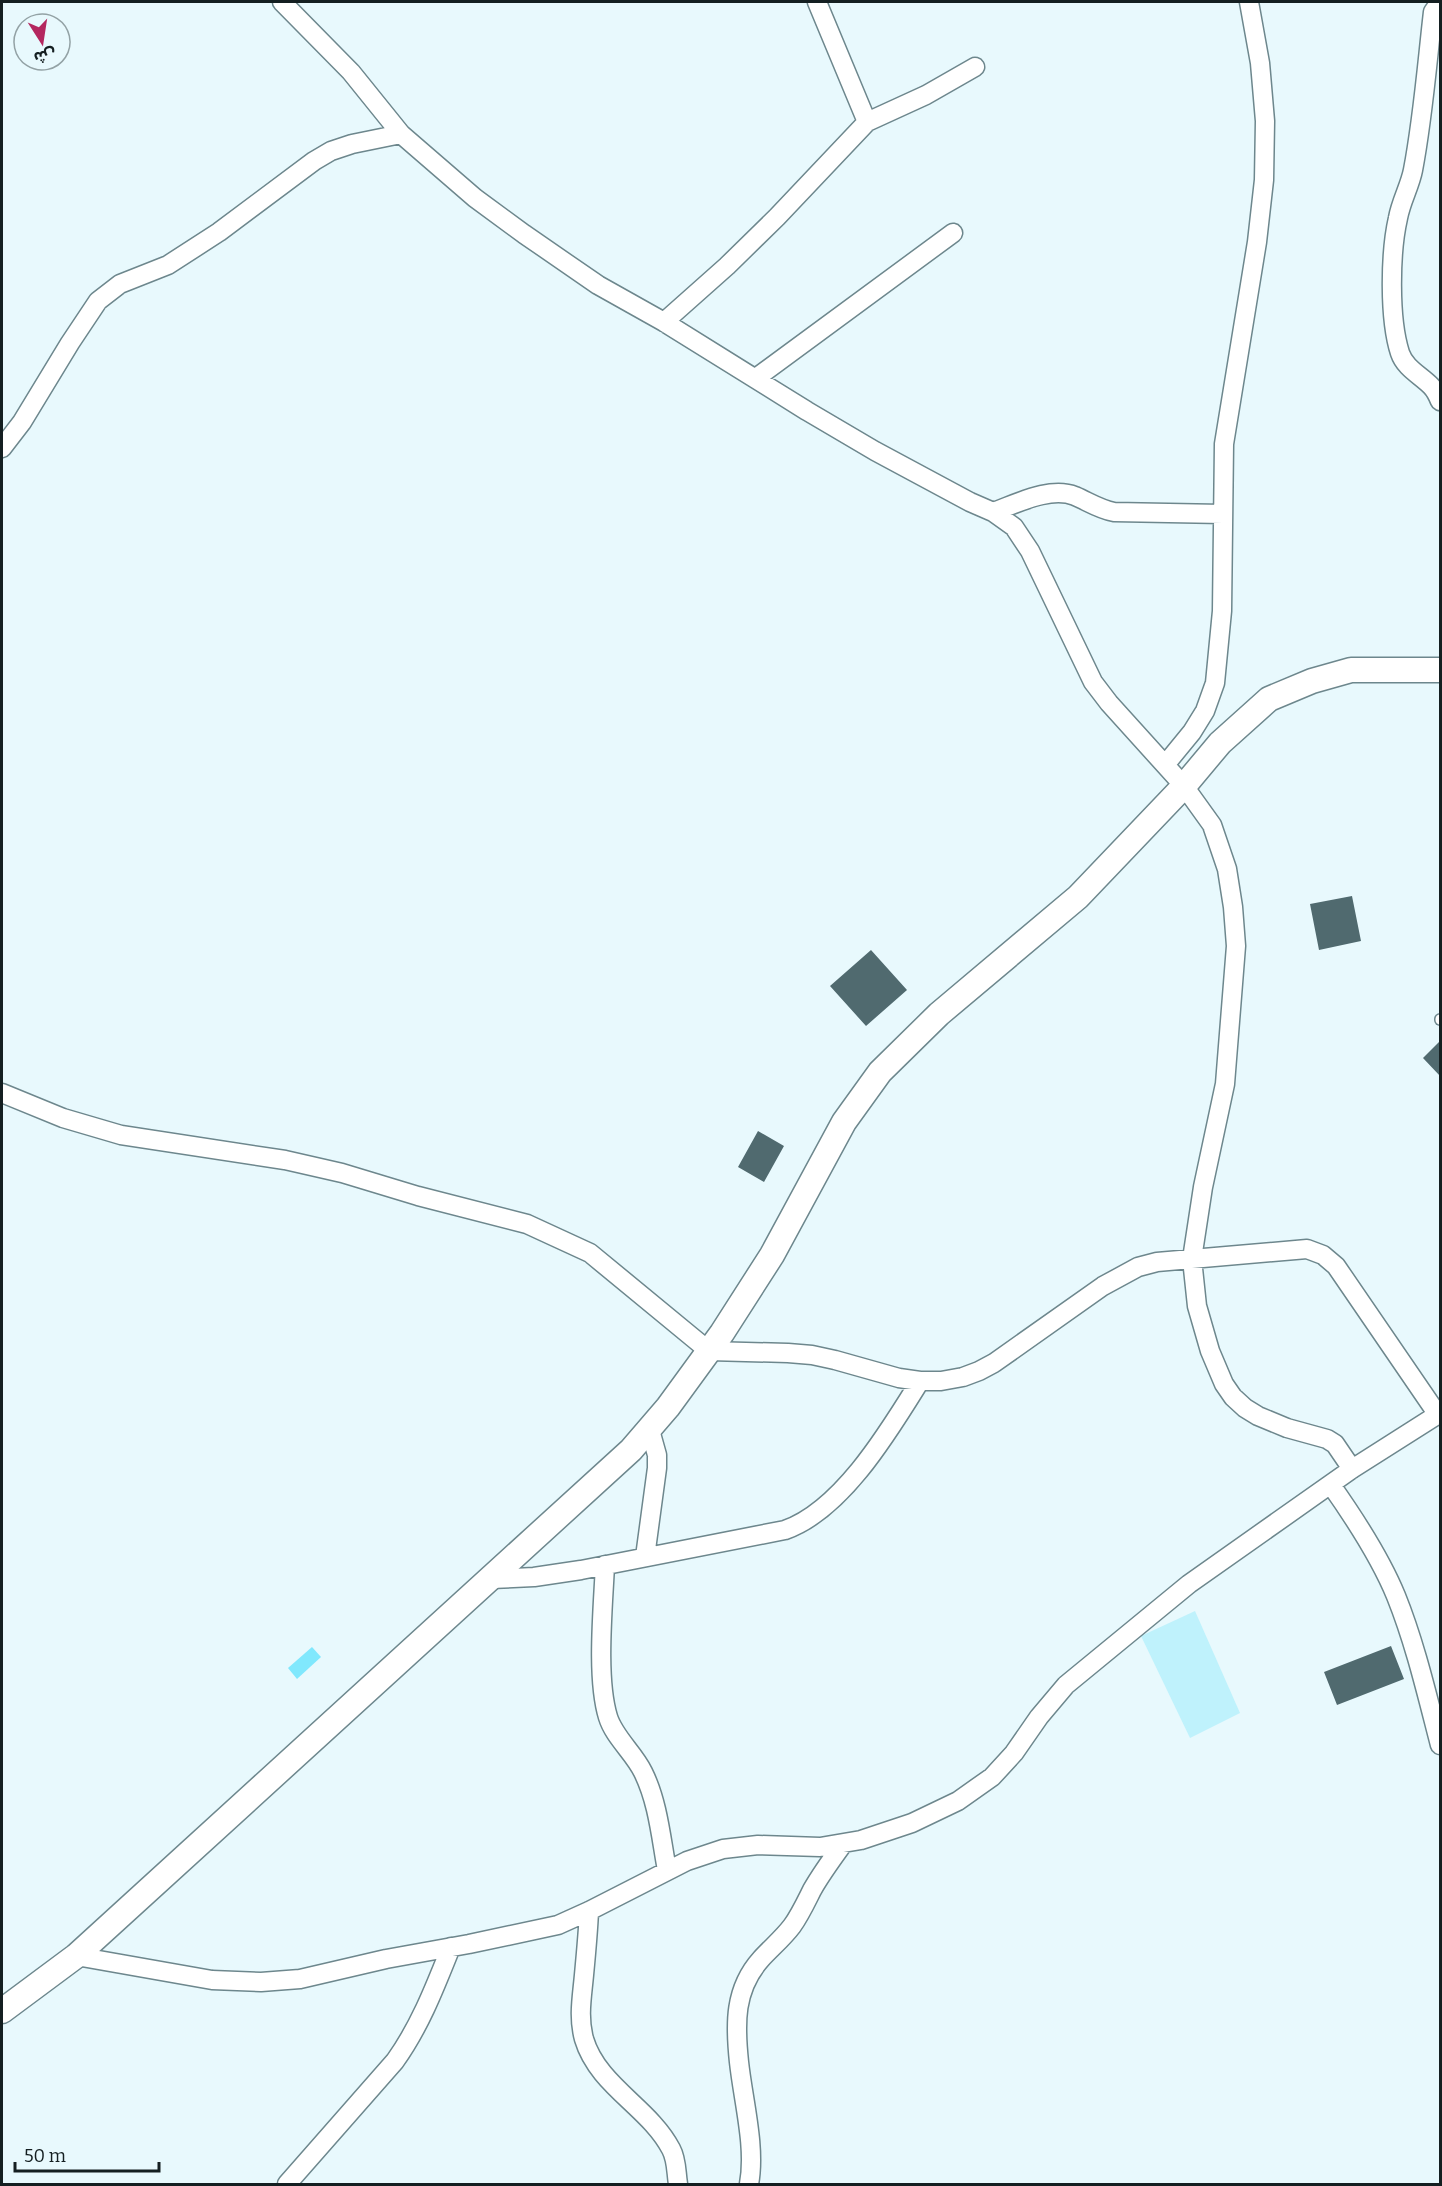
<svg xmlns="http://www.w3.org/2000/svg" width="1442" height="2186" viewBox="0 0 1442 2186" font-family="Bitter,'Noto Sans Arabic',serif">
  <rect width="100%" height="100%" fill="#e8f9fd"/>
  <path fill="#bff2fc" d="M1195,1611L1240,1713L1190,1738L1141,1636Z"/>
  <path fill="#80e8fd" d="M312,1647L321,1657L297,1679L288,1668Z"/>
  <path fill="#506a6f" d="M1352,896L1361,941L1319,950L1310,904Z
    M871,950L907,990L866,1026L830,986Z
    M1440,1041V1076L1423,1058Z
    M758,1131L784,1146L764,1182L738,1167Z
    M1391,1646L1404,1679L1337,1705L1324,1672Z"/>
  <g fill="none" stroke-linecap="round" stroke-linejoin="round">
    <g stroke="#6d878d" stroke-width="12">
      <path id="lane" d="M1440,1020V1019"/>
    </g>
    <g stroke="#6d878d" stroke-width="21">
      <path id="street" d="M282,2L351,72L401,134L475,198L524,234L598,285L664,322L807,411L875,451L970,502L993,512L1014,527L1030,551L1093,682L1109,703L1184,786L1212,825L1227,869L1233,907L1236,946L1225,1084L1203,1187L1192,1259L1197,1306L1210,1351L1224,1384L1233,1397L1245,1408L1258,1416L1287,1428L1327,1439L1335,1444L1352,1469
        M1440,2L1433,12C1427,64 1423,118 1413,170C1410,186 1401,201 1398,218C1390,253 1389,319 1400,353C1405,368 1420,375 1431,386C1435,390 1438,396 1440,401
        M867,122L926,95L975,67
        M664,322L727,266L777,217L867,122L817,2
        M756,378L953,233
        M2,448L22,422L70,343L98,301L120,284L168,265L219,232L314,161L331,151L352,144L401,134
        M993,512C1016,504 1050,486 1075,496C1089,502 1099,509 1114,512L1223,514
        M1165,765L1192,732L1205,711L1215,683L1222,611L1224,444L1257,242L1264,180L1265,121L1260,63L1249,2
        M2,1093L63,1118L121,1135L285,1160L342,1173L418,1196L527,1224L590,1253L709,1351L788,1353L812,1355L835,1360L899,1378L920,1381H941L963,1377L979,1371L994,1363L1103,1286L1138,1267L1157,1262L1307,1249L1323,1255L1336,1266L1438,1415
        M1331,1485C1355,1519 1380,1557 1396,1596C1415,1643 1427,1695 1440,1745
        M645,1557L657,1468V1455L650,1430
        M605,1565C603,1608 596,1678 608,1717C614,1737 634,1753 643,1772C658,1802 661,1838 667,1870
        M491,1579L534,1577L581,1570L785,1530C842,1510 889,1431 920,1381
        M589,1911C588,1933 586,1954 584,1975C582,1997 578,2017 584,2039C598,2086 649,2107 671,2149C677,2160 676,2172 678,2184
        M76,1956L212,1980L261,1982L300,1979L386,1959L469,1944L558,1925L589,1911L687,1861L723,1849L758,1845L820,1847L861,1840L912,1823L958,1801L992,1777L1014,1753L1039,1717L1066,1685L1189,1584L1352,1469L1440,1413
        M287,2184L395,2061C420,2026 435,1987 451,1947
        M749,2184C756,2147 743,2100 739,2062C735,2024 734,1989 761,1959C771,1948 783,1938 792,1926C800,1915 806,1902 812,1890C821,1874 832,1859 843,1844"/>
    </g>
    <g stroke="#6d878d" stroke-width="27">
      <path id="secondary" d="M2,2011L76,1956L631,1450L668,1407L722,1333L772,1255L844,1122L880,1072L939,1014L1078,897L1184,786L1220,743L1269,699L1312,681L1351,670H1440"/>
    </g>
    <use href="#lane" stroke="#fff" stroke-width="9"/>
    <use href="#street" stroke="#fff" stroke-width="18"/>
    <use href="#secondary" stroke="#fff" stroke-width="24"/>
  </g>
  <rect width="1442" height="2186" fill="none" stroke="#141f21" stroke-width="6"/>
  <g transform="translate(42 42) rotate(168)"><circle r="28" fill="#e8f9fd" stroke="#93a2a5" stroke-width="1.5"/>
  <path d="M0-4.5L10 22L0 15L-10 22Z" fill="#b4275f"/>
  <text y="-9" font-size="16" font-weight="bold" text-anchor="middle" fill="#141f21">ش</text>
  </g>
  <path d="M15 2162v9h144v-9" fill="none" stroke="#141f21" stroke-width="3"/>
  <text x="24" y="2162" font-size="18" fill="#141f21" stroke="#e8f9fd" stroke-width="4.5" paint-order="stroke">50 m</text>
</svg>
